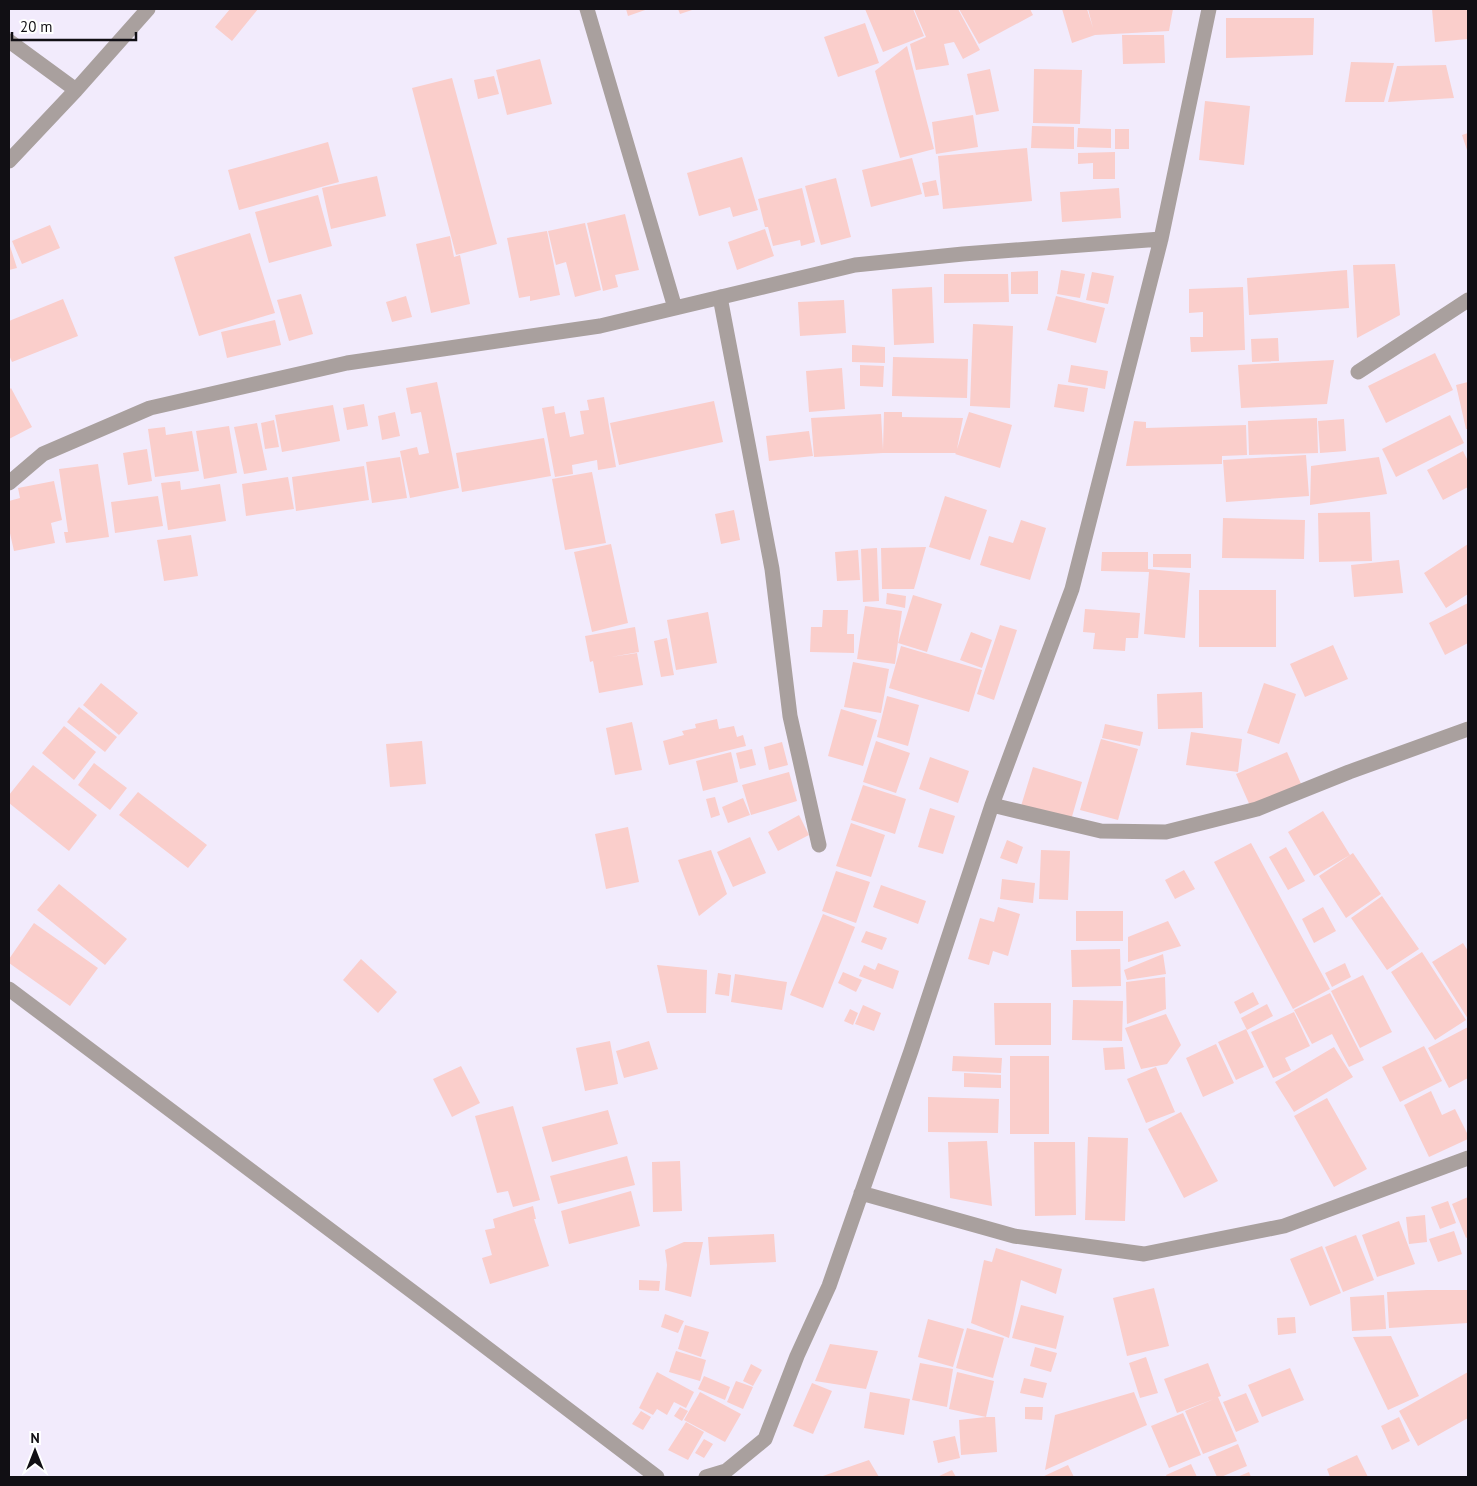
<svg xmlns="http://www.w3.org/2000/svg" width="1477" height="1486" viewBox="0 0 1477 1486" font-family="'PT Sans',sans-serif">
  <rect width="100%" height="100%" fill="#f2ebfc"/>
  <path fill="#facecb" d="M230,9H258L232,41L215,27Z
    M626,9H648L628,16Z
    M678,9H695L680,14Z
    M865,9H913L924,36L883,52Z
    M914,9H958L980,50L963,59L954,42L944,44L949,65L916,70L910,44L926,37Z
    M959,9H1030L1033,15L979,44Z
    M1062,9H1087L1093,28L1088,9H1173L1169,31L1095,35L1072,43Z
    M1432,9H1468V39L1435,42Z
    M1226,18H1314L1313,55L1226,58Z
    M865,23L879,63L838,77L824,37Z
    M1122,35H1164L1165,63L1123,64Z
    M907,46L934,149L900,158L875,71Z
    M540,59L552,104L507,115L496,70Z
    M1351,62L1394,63L1384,102H1345Z
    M1446,65L1454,98L1388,102L1397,66Z
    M990,69L999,111L976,115L967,74Z
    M1034,69L1082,70L1080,124L1033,123Z
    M494,76L499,94L478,99L474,80Z
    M452,78L497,244L456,255L412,88Z
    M1205,101L1250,106L1244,165L1199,160Z
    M973,115L978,147L936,154L932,122Z
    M1032,126L1074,127V149L1031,148Z
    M1078,128L1111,129V148L1077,147Z
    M1115,129H1129V149H1115Z
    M1468,133V153L1462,135Z
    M328,142L339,182L239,210L228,170Z
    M1027,148L1032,201L943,209L938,156Z
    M1115,152V179H1093V163L1078,164V153Z
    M742,157L758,210L733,217L730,207L699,216L687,173Z
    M912,158L922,194L871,207L862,170Z
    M377,176L386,216L331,229L322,188Z
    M836,178L851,237L821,245L805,186Z
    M936,180L939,195L925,197L922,183Z
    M802,188L815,242L801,246L800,240L773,246L768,227H765L758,199Z
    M1119,188L1121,218L1062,222L1060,192Z
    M318,195L332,246L269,263L255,212Z
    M625,214L639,270L615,275L618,287L603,291L587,223Z
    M585,223L601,290L575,297L566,262L556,265L548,231Z
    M50,225L60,248L22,264L12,241Z
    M765,229L774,256L737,270L728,242Z
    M547,231L560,295L530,301V296L519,298L507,238Z
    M250,233L275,313L199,336L174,257Z
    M450,236L454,257L460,255L470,304L431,313L416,244Z
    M9,243L17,268L9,270Z
    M1395,264L1400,315L1357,338L1353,265Z
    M1061,270L1085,274L1080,298L1057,294Z
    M1347,270L1349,308L1249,315L1247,278Z
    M1038,271V294H1011V272Z
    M1092,272L1114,276L1108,304L1086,300Z
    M944,274H1008L1009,302L944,303Z
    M932,287L934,343L894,345L892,289Z
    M1243,287L1245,350L1191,352L1190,337H1203V312L1189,313V289Z
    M301,294L313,334L289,341L277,300Z
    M406,296L412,317L392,322L386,302Z
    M1056,296L1105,308L1096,343L1047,330Z
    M63,299L78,336L12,362L9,355V321Z
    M844,300L846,333L800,336L798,302Z
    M275,320L281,345L227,358L221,332Z
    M973,324L1013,326L1010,408L970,406Z
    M1278,338L1279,361L1252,362L1251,339Z
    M852,345L885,347V363L852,362Z
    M1435,353L1453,390L1386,423L1368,386Z
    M893,357L968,359L967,398L892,396Z
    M1334,360L1327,404L1241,408L1238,365Z
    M860,365L884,366L883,387L860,386Z
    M1071,365L1108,371L1105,389L1068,382Z
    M842,368L845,409L809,412L806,371Z
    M437,382L459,488L410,498L400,451L417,447L419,455L429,453L421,412L411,414L406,388Z
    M1468,382V429H1466L1456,385Z
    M1058,384L1088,388L1084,412L1054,407Z
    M11,388L32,427L9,439V390Z
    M604,397L616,467L598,470L597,460L572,465L573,474L555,477L542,408L554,406L555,414L565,412L570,437L584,434L580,411L589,410L587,400Z
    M714,401L723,442L619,465L610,423Z
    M364,404L368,426L347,430L343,408Z
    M333,405L340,441L282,452L275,415Z
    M395,412L400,436L382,440L378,416Z
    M884,412H902V417L963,418L957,449L969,412L1012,425L1000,468L955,454L956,453H883L814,457L811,418L881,414L883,450Z
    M1450,415L1464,443L1396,477L1382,449Z
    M1317,418L1318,453L1249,455L1248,421Z
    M1344,419L1346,451L1320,453L1318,421Z
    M274,420L279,447L265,449L261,423Z
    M1134,421L1146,422V428L1246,425L1247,455L1222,456V464L1126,466Z
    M257,423L267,470L244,474L234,427Z
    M229,426L237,473L204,479L196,431Z
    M165,427L166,435L192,431L199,471L155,477L148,429Z
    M809,431L813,456L769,461L766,436Z
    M544,438L551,476L462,492L456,453Z
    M147,449L152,481L128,485L123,453Z
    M1463,451L1468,461V487L1443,500L1427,470Z
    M1306,455L1309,496L1226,502L1223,460Z
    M400,457L407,498L372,503L366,462Z
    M1379,457L1387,494L1310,505L1311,466Z
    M98,464L109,537L66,543L64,532H68L59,469Z
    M364,466L369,500L296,511L292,477Z
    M592,472L606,543L565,550L552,479Z
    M288,477L294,509L246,516L242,484Z
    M54,481L62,520L51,523L55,543L14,551L9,529V501L20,498L18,488Z
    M180,481L181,490L220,484L226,521L168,530L161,483Z
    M158,496L163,526L115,533L111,502Z
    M945,496L987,510L970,560L929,547Z
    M734,510L740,540L721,544L715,514Z
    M1370,512L1372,561L1319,562L1318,513Z
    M1223,518L1305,520L1304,559L1222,558Z
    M1021,520L1046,528L1030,580L980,565L989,536L1013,543Z
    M191,535L198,576L164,581L157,540Z
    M611,544L628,623L592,632L574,552Z
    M1468,544V594L1446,608L1424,573Z
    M926,547L914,589H882L881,548Z
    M877,548L879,601L863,602L861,549Z
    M858,550L860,580L837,581L835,552Z
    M1102,552H1148V569L1190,573L1185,638L1144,634L1149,572L1101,571Z
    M1153,554H1191V568L1153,567Z
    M1399,560L1403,593L1354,597L1351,565Z
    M1199,590H1276V647H1199Z
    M887,593L906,596L905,608L886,604Z
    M913,595L942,604L927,652L898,643Z
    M1468,603V643L1445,655L1429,623Z
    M865,606L902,611L895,664L857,659Z
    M1085,609L1140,613L1138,638H1126L1125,651L1093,649L1095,633L1083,632Z
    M823,610H848L847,634H854V653L810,652L811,627H822Z
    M708,612L717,663L676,670L667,620Z
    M1000,625L1017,630L994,700L977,694Z
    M635,627L639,652L611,657L637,653L643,685L599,693L593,661L590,662L585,636Z
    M971,632L992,640L982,668L960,660Z
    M667,638L674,675L661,677L654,641Z
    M1333,645L1348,679L1305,697L1290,664Z
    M901,646L982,670L969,712L889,688Z
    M853,662L889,669L881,713L844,707Z
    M101,683L138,713L119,735L83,705Z
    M1264,683L1296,694L1279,744L1247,733Z
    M1202,692L1203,728L1158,729L1157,694Z
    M887,696L919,705L908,746L877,737Z
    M79,707L117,737L105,752L67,722Z
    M841,709L877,720L863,766L828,756Z
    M717,719L719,729L734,726L737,737L743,735L746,746L669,765L663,741L684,735L682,731L696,728L695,724Z
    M632,722L642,770L615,775L606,728Z
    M1105,724L1143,732L1140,746L1102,738Z
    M64,726L96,752L74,780L42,753Z
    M1191,732L1242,739L1238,772L1186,765Z
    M1101,739L1138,749L1118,820L1080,810Z
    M422,741L426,784L390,787L386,744Z
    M876,741L910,753L896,793L863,782Z
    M782,742L788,765L769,770L764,747Z
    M752,749L756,765L740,769L736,753Z
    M731,752L738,782L703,791L696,761Z
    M1287,752L1302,786L1251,808L1236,774Z
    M930,757L969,771L958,803L919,789Z
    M94,763L127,788L110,810L78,785Z
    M33,765L97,815L69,851L9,803V795Z
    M1033,767L1082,782L1071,820L1021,806Z
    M789,772L797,801L751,815L742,785Z
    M863,785L906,799L895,834L851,820Z
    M138,792L207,845L188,868L119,815Z
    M715,797L720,815L711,818L706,799Z
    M743,798L750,815L728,823L722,807Z
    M930,808L955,816L943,854L918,847Z
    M1323,811L1350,855L1314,876L1288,832Z
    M799,815L809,835L778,851L768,832Z
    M851,823L885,835L871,877L836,866Z
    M628,827L639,882L606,889L595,834Z
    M750,837L766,873L733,887L717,852Z
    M1007,840L1023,847L1017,864L1000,858Z
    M1251,843L1330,989L1293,1009L1214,862Z
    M1286,847L1305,881L1288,890L1269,857Z
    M711,850L727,894L699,916L678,860Z
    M1041,850L1070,851L1068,900L1039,899Z
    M1353,853L1381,894L1346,918L1319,876Z
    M1184,870L1195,889L1175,899L1165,880Z
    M836,871L870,882L856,923L822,911Z
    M1002,879L1035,883L1033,903L1000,899Z
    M59,884L127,939L105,965L37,910Z
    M881,885L926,901L918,924L873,907Z
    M1382,896L1419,949L1387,970L1351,918Z
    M998,907L1020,914L1008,956L993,951L989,965L968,959L980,918L994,922Z
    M1323,907L1336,931L1314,943L1302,919Z
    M1076,911H1123V941H1076Z
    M823,914L855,927L823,1008L790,995Z
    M1168,921L1181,946L1128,962V937Z
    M34,923L98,968L70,1006L9,963V959Z
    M866,931L887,938L882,950L861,942Z
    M1463,943L1468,951V1019L1432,962Z
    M1120,949L1121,986L1072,987L1071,950Z
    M1422,952L1466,1020L1435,1040L1391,972Z
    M1163,954L1166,974L1127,980L1124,970Z
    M361,959L397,992L378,1013L343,980Z
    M878,963L899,971L893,989L859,976L864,965L875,970Z
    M1345,963L1351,977L1332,987L1325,973Z
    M657,965L707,970L706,1013H667Z
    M843,972L862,980L856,992L838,983Z
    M718,973L731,975L729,996L715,994Z
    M735,974L787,982L782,1010L731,1002Z
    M1363,975L1392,1032L1360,1048L1331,991Z
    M1165,977L1166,1009L1127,1024L1126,982Z
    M1253,992L1259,1004L1240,1014L1234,1002Z
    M1330,993L1364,1060L1349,1067L1332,1034L1312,1044L1294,1010Z
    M1073,1000L1123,1001L1122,1041L1072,1040Z
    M994,1003H1051V1045H995Z
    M1267,1004L1273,1016L1247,1030L1241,1018Z
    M863,1005L881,1013L874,1031L855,1024Z
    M850,1009L858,1013L853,1025L844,1021Z
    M1294,1012L1310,1046L1285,1058L1291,1070L1273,1078L1251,1032Z
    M1166,1014L1181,1045L1167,1064L1141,1069L1125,1028Z
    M1468,1027V1078L1449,1088L1428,1048Z
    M1246,1029L1264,1067L1236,1080L1218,1042Z
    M610,1041L618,1084L585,1091L576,1048Z
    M649,1041L658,1069L624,1078L616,1051Z
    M1216,1044L1234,1083L1203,1097L1186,1058Z
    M1424,1046L1442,1081L1400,1102L1382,1067Z
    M1123,1047L1125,1069L1105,1070L1103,1048Z
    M1334,1047L1353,1077L1294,1112L1275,1082Z
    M953,1056L1002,1058L1001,1073L952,1071Z
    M1010,1056H1049V1134H1010Z
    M461,1066L480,1103L452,1117L433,1079Z
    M1156,1067L1175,1112L1146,1123L1127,1079Z
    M964,1073L1001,1075V1088L964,1087Z
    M1431,1091L1442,1115L1455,1109L1468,1135V1139L1429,1157L1404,1105Z
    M928,1097L999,1099L998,1133L928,1132Z
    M1327,1098L1367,1169L1334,1187L1294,1116Z
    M513,1106L540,1200L513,1207L508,1191L497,1193L475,1116Z
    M608,1110L618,1144L552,1162L542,1127Z
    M1181,1112L1218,1181L1184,1198L1148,1129Z
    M1088,1137L1128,1138L1125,1221L1085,1220Z
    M987,1141L992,1206L950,1198L948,1142Z
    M1034,1142H1075L1076,1215L1035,1216Z
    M627,1156L635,1185L558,1204L550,1176Z
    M680,1161L682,1211L653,1212L652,1162Z
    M631,1191L640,1226L569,1244L561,1211Z
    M1468,1197V1237L1466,1238L1452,1204Z
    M1448,1201L1456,1223L1440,1229L1431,1207Z
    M533,1206L536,1219H534L549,1266L490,1284L482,1258L492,1255L485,1230L495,1228L493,1219Z
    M1425,1215L1427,1242L1409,1244L1406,1217Z
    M1399,1221L1415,1264L1377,1277L1362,1235Z
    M1454,1231L1462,1254L1438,1262L1429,1239Z
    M774,1234L776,1262L710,1265L708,1237Z
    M1356,1235L1374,1280L1343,1292L1325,1247Z
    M684,1242H703L691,1297L665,1290L667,1265L665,1250Z
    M1322,1246L1341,1293L1310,1306L1290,1259Z
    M996,1248L1062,1269L1056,1294L1021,1280L1009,1338L971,1323L984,1260L992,1262Z
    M639,1280L660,1281L659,1291L639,1290Z
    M1154,1288L1169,1346L1127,1356L1113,1298Z
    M1427,1290H1468V1323L1389,1328L1387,1292Z
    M1384,1295L1386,1329L1352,1331L1350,1297Z
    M1021,1305L1064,1316L1056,1349L1012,1338Z
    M665,1314L684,1321L678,1333L661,1327Z
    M1295,1317L1296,1333L1278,1335L1277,1318Z
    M928,1319L964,1329L953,1367L918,1357Z
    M685,1325L709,1332L701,1357L678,1349Z
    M967,1328L1004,1338L993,1378L956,1368Z
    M1391,1336L1419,1396L1388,1410L1353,1337Z
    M830,1344L878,1351L866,1389L815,1381Z
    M1035,1347L1057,1353L1051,1372L1030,1366Z
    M676,1351L706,1360L700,1381L669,1372Z
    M1146,1357L1158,1393L1140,1398L1129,1363Z
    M920,1363L953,1369L947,1407L912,1400Z
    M1208,1363L1221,1396L1218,1397L1237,1441L1203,1454L1185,1411L1214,1399L1177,1413L1164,1379Z
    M751,1364L762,1370L753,1386L743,1381Z
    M1290,1368L1304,1400L1262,1417L1248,1385Z
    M657,1372L694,1392L686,1408L674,1402L667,1415L657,1409L653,1415L639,1408Z
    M957,1372L994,1381L986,1417H995L997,1452L961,1455L959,1420L986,1417L949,1409Z
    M1468,1372V1418L1418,1446L1399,1411Z
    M704,1376L730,1387L725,1400L698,1389Z
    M1024,1378L1047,1383L1043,1398L1020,1393Z
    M736,1381L753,1387L743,1409L727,1402Z
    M812,1383L832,1391L813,1434L793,1426Z
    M700,1392L741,1414L725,1442L684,1420Z
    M870,1392L910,1399L904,1435L864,1428Z
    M1134,1392L1147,1425L1045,1470L1055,1415Z
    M1246,1393L1259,1422L1236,1432L1223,1402Z
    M680,1407L688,1411L682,1421L674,1416Z
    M1025,1407H1043L1042,1420L1025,1419Z
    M641,1411L651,1417L643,1430L632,1424Z
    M1183,1413L1201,1455L1169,1468L1151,1426Z
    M1399,1417L1410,1441L1392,1450L1381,1426Z
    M686,1422L704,1432L688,1460L668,1450Z
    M955,1436L960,1458L938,1463L933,1441Z
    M704,1439L713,1444L704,1458L695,1453Z
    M1238,1444L1247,1466L1221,1477H1217L1208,1457Z
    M1357,1455L1368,1477H1330L1327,1469Z
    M869,1460L879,1477H820Z
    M1191,1464L1197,1477H1167L1166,1475Z
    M1068,1465L1074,1477H1042Z
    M952,1470L956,1477H937Z
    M1249,1472L1251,1477H1237Z"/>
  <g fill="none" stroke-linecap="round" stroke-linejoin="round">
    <path stroke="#a9a09e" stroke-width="15" d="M587,9L675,308
      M9,41L76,90
      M9,161L76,90L148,9
      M720,297L772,569L790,716L819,845
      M1358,372L1468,300
      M9,483L43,454L150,408L347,363L600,326L855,265L963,254L1161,239
      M992,805L1101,831L1166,832L1257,809L1349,772L1468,729
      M9,989L437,1310L657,1477
      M861,1193L1014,1236L1144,1254L1284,1226L1468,1158
      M706,1477L726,1471L765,1439L797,1356L829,1286L911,1051L992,805L1072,589L1161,239L1209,9"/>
  </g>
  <rect width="1477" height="1486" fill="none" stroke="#110f14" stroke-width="20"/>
  <g transform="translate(35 1451)" stroke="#ffffff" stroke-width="4" paint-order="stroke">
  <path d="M0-4L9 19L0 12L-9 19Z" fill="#110f14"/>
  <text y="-8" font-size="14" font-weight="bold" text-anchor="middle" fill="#110f14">N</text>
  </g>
  <path d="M12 32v8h124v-8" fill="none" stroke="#110f14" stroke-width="2.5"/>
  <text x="20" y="32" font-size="15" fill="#110f14" stroke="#ffffff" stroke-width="4" paint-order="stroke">20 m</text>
</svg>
